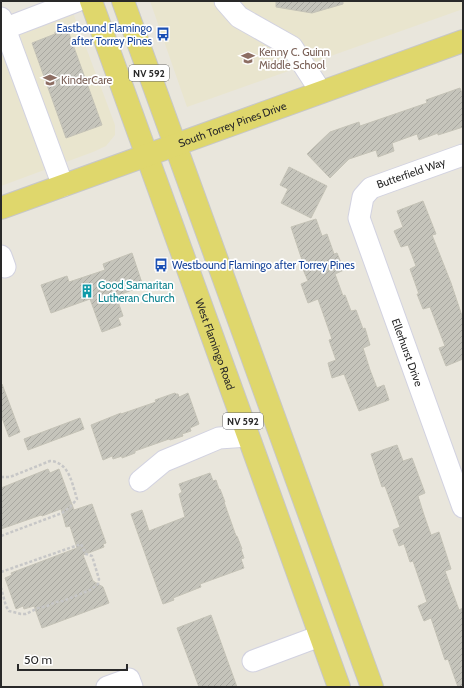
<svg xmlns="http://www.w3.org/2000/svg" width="464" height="688" viewBox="0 0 464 688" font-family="Cabin,sans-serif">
  <defs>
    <pattern id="building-hatch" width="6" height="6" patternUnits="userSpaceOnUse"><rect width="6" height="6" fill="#c5c4bb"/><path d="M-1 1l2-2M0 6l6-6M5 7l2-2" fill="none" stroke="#a9a8a1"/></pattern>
  </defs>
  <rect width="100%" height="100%" fill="#e9e6dc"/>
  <path fill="#e9e5ce" d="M150,1H463V9L187,107Z
    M72,10L115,125V135L106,146L93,152L1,186V36Z"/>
  <path fill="url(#building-hatch)" stroke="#c4c2b6" d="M276,1H343V4L312,13L276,7Z
    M67,28L102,125L66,138L32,43L55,34V32Z
    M460,88L463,96V127L438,135V133L419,140L417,134L392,143L394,151L378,157L376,150L349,159L330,178L307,154L330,132L359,122L360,126L427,103L426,100Z
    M289,167L327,186L311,218L281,203L288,189L280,185Z
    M423,201L436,234L432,235L451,283L463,319V359L446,366L439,348L445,346L430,307L423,309L417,294H419L410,269L416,266L408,245L401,247L394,231L403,227L397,211Z
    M316,219L322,236L327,234L334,254L337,253L344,270L335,274L343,296L345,295L351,311L356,310L363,329L365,328L370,345L363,348L370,370L377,388L384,385L389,400L359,411L344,374L332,378L328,363L336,360L329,340L332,339L318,299L308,303L301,284L308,281L302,267L304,266L291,227Z
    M132,253L143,286L116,296L123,316L118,318L121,325L102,332L90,299L51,313L41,285L67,276L69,282L105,270L103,264Z
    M2,384L20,432L9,437L1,415V385Z
    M175,393L176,394H178L179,397L188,393L199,424L190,428L191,431L182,434L183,436L170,440L169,439L135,451V453L122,458V456L113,459L112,456L103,460L91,425L121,413V414L156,402L155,400Z
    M80,418L84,429L28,450L24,439Z
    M397,445L403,461L412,458L425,493L418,496L424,515L431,535L439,532L451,569L445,571L459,610L463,608V687H458L448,659L445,660L431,618L424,621L418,606L427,602L413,561L410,562L404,544L399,546L393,530L400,527L385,486L382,487L371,454Z
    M48,469L50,473L59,469L74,510L92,504L106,543L103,544L104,547L83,555L93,581L103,587L109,603L42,628L34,606L24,609L23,606L16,609L5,578L12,575L11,573L77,548L70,526L66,527L61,509L42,516L41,515L1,529V488Z
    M210,473L213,481L216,480L219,489H220L225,502H224L236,536H237L242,549H241L244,558L241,559L244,568L200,584L201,587L173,598L174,600L163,604L131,514L142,510L149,531L185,517L179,494L182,492L179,484Z
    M211,615L237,687H199L177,628Z"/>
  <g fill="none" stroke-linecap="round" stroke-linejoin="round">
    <g stroke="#d2d2e0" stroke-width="23">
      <g id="minor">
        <path d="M225,1L239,17L292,47L321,92"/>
        <path d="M1,18L63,186"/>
        <path d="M1,30L77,1"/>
        <path id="s1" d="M463,155L371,188L363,197L359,218L463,507"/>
        <path d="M1,256L5,267"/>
        <path d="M140,481L164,461L181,454L219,438L248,436"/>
        <path d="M253,661L320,636"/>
        <path d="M107,687L129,679L132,687"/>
      </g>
    </g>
    <g stroke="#c7c7c7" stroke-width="24">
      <g id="major">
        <path id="s2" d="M91,1L339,687"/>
        <path d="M123,1L372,687"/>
        <path id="s3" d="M1,208L463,41"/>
      </g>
    </g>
    <path stroke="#c7c7c7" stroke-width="2.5" stroke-dasharray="3 2" stroke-linecap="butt" d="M1,477H10L50,461C69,462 72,483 77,499L70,507L62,513L1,536
      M1,572L81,544L86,554L92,556L99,579L98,584L90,590L63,601L56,602L47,606L38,608L26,614H21L9,611L6,606L1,588"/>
    <use href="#minor" stroke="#fff" stroke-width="21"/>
    <use href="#major" stroke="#dfd76c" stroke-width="22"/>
  </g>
  <defs>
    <g id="bus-bare" transform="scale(1.08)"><path d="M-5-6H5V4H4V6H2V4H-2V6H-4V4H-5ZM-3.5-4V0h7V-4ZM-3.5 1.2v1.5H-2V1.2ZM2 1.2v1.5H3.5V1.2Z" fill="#1a4fb4" stroke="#fff" stroke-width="2.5" paint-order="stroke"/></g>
    <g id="school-bare" transform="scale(1.08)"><path d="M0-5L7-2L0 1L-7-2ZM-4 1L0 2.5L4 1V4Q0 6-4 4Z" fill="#8d6e63" stroke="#fff" stroke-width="2.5" paint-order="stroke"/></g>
    <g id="building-bare" transform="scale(1.08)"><path d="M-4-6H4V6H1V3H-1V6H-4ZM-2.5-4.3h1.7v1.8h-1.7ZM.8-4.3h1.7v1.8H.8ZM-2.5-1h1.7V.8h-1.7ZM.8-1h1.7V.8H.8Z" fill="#0f9aa8" stroke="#fff" stroke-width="2.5" paint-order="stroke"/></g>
  </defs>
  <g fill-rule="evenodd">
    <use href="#bus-bare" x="163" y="34"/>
    <use href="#school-bare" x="248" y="58"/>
    <use href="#school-bare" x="50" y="80"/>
    <use href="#bus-bare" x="161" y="265"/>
    <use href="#building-bare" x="87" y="291"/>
  </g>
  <g text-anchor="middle" stroke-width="3.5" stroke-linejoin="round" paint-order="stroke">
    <g fill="#fff" stroke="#696969" stroke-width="1">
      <rect x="129" y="65" width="40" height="16" rx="3"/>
      <rect x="223" y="413" width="40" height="16" rx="3"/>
    </g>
    <g font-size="10" font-weight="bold" fill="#292929">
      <text x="149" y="77">NV 592</text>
      <text x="243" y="425">NV 592</text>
    </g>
    <g font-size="11" fill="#164399" stroke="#fff" text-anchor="end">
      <text x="152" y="32">Eastbound Flamingo<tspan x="152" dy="13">after Torrey Pines</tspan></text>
      <text x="172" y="269" text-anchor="start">Westbound Flamingo after Torrey Pines</text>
    </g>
    <g font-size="11" fill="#785e54" stroke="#fff" text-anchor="start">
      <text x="259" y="56">Kenny C. Guinn<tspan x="259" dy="13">Middle School</tspan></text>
      <text x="61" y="84">KinderCare</text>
    </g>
    <g font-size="11" fill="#292929" stroke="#fff">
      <text dy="4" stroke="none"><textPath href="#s3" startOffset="246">South Torrey Pines Drive</textPath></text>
      <text transform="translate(411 173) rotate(-19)" y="4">Butterfield Way</text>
      <text dy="4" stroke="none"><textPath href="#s2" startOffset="365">West Flamingo Road</textPath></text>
      <text dy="4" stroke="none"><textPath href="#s1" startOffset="274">Ellerhurst Drive</textPath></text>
    </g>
    <g font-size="11" fill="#0d838f" stroke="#fff" text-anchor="start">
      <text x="98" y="289">Good Samaritan<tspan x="98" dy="13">Lutheran Church</tspan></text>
    </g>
  </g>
  <rect width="464" height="688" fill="none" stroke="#292929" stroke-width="4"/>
  <path d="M18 664v6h109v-6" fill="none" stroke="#292929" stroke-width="2"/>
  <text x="24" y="664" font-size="12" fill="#292929" stroke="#ffffff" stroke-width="3" paint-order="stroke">50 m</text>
</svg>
